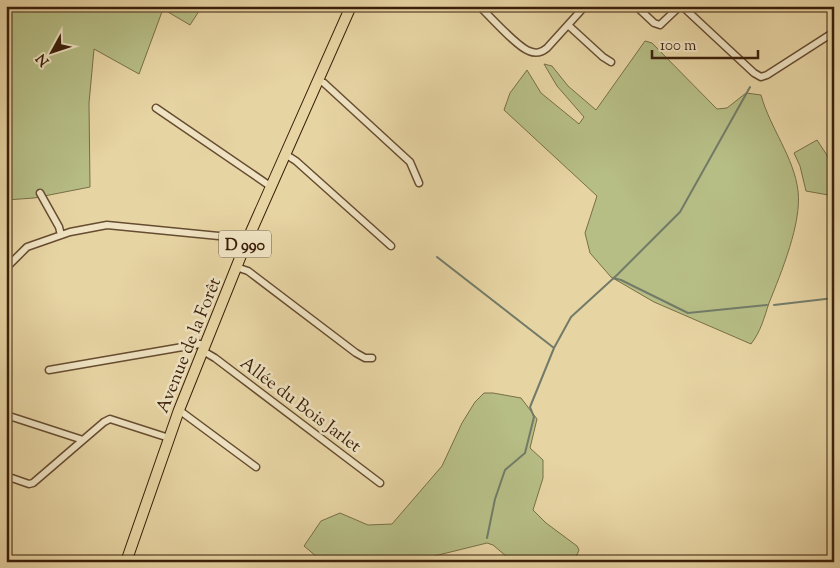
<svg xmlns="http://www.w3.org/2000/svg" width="840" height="568" viewBox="0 0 840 568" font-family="'Sorts Mill Goudy',serif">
  <rect width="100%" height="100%" fill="#e7d4a3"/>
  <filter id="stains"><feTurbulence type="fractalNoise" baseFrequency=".004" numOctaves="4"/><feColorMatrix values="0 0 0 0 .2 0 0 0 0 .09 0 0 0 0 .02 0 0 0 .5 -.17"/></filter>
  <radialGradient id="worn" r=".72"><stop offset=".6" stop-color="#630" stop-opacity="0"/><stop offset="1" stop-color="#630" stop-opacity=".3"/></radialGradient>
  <path fill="#b6bd85" stroke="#786e47" d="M6,6H198L201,8L190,25L163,9L139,74L94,49L89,103L90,187L34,198L6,200Z
    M645,41L652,43L717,109L727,108L746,93L761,95C770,128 794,157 798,191C802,223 781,273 769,303C764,318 761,331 751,344L654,302L611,277L590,253L585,233L597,196L504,110L510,93L527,70L541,93L579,124L584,117L557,86L544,64L552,66L568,86L596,110Z
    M817,140L834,166V196L806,191L800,166L794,153Z
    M484,393H493L521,398L537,419L530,448L543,460V478L533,510L546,523L577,546L579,550L577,555L570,562H513L493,545L487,543L410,562H346C338,555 327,557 317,557L304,546L321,521L340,513L368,525L392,524L442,466L462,423L475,402Z"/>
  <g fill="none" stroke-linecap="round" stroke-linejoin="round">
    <path stroke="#727b68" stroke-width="2" d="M437,257L554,348L571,317L617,275L680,212L750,87
      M613,278L621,280L688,313L767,305
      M774,305L834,298
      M487,538L495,499L505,470L525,453L534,417L530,407L554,348
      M309,562V557"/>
    <g stroke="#664c30" stroke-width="9">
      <path id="street" d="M479,6C491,17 516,46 529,51C536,54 541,53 547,48L585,6
        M636,6L654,23L660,25L680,6
        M682,6L754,73L761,77L767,75L834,32
        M568,25L603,57L611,62
        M318,80L324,83L410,162L419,183
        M156,108L270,186
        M285,154L296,161L391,246
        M40,193L59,227L61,235
        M236,267L248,271L356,353L365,358H372
        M6,268L27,247L70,232L107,225L229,237L246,243
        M203,351L215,358L380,483
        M49,370L200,344L204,346
        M179,410L256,467
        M6,415L83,440L104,422L110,419L169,438
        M6,476L29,484L33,483L83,440"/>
    </g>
    <g stroke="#3b1f09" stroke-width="12">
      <path id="primary" d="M126,562L179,410L246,243L351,6"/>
    </g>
    <use href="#street" stroke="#efe3c3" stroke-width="6"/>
    <use href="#primary" stroke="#e7d4a3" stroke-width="10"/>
  </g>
  <g text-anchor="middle" stroke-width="5" stroke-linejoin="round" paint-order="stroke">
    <rect fill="#efe3c3" stroke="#715a41" stroke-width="1" x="219" y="230.5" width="52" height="27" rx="4"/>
    <g font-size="16" font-weight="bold" fill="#3b1f09">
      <text x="245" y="250">D 990</text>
    </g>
    <g font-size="18" fill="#3b1f09" stroke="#efe3c3">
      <text transform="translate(188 345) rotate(-68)" y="6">Avenue de la Forêt</text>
      <text transform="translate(301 404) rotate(37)" y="6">Allée du Bois Jarlet</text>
    </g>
  </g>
  <rect width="840" height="568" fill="none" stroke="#e7d4a3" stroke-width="25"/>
  <rect x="8" y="8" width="825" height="553" fill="none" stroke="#3b1f09" stroke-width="2.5"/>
  <rect x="12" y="12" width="815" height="543" fill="none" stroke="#3b1f09"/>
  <g transform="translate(52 52) rotate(230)" stroke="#efe3c3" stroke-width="4" paint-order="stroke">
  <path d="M0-4L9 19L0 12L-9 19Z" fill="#3b1f09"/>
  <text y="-8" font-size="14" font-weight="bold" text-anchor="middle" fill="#3b1f09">N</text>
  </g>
  <path d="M652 50v8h106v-8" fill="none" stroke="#3b1f09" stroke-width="2.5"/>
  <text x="660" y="50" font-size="15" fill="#3b1f09" stroke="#efe3c3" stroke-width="4" paint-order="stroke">100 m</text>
  <rect width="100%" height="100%" filter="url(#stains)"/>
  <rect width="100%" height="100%" fill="url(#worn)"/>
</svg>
